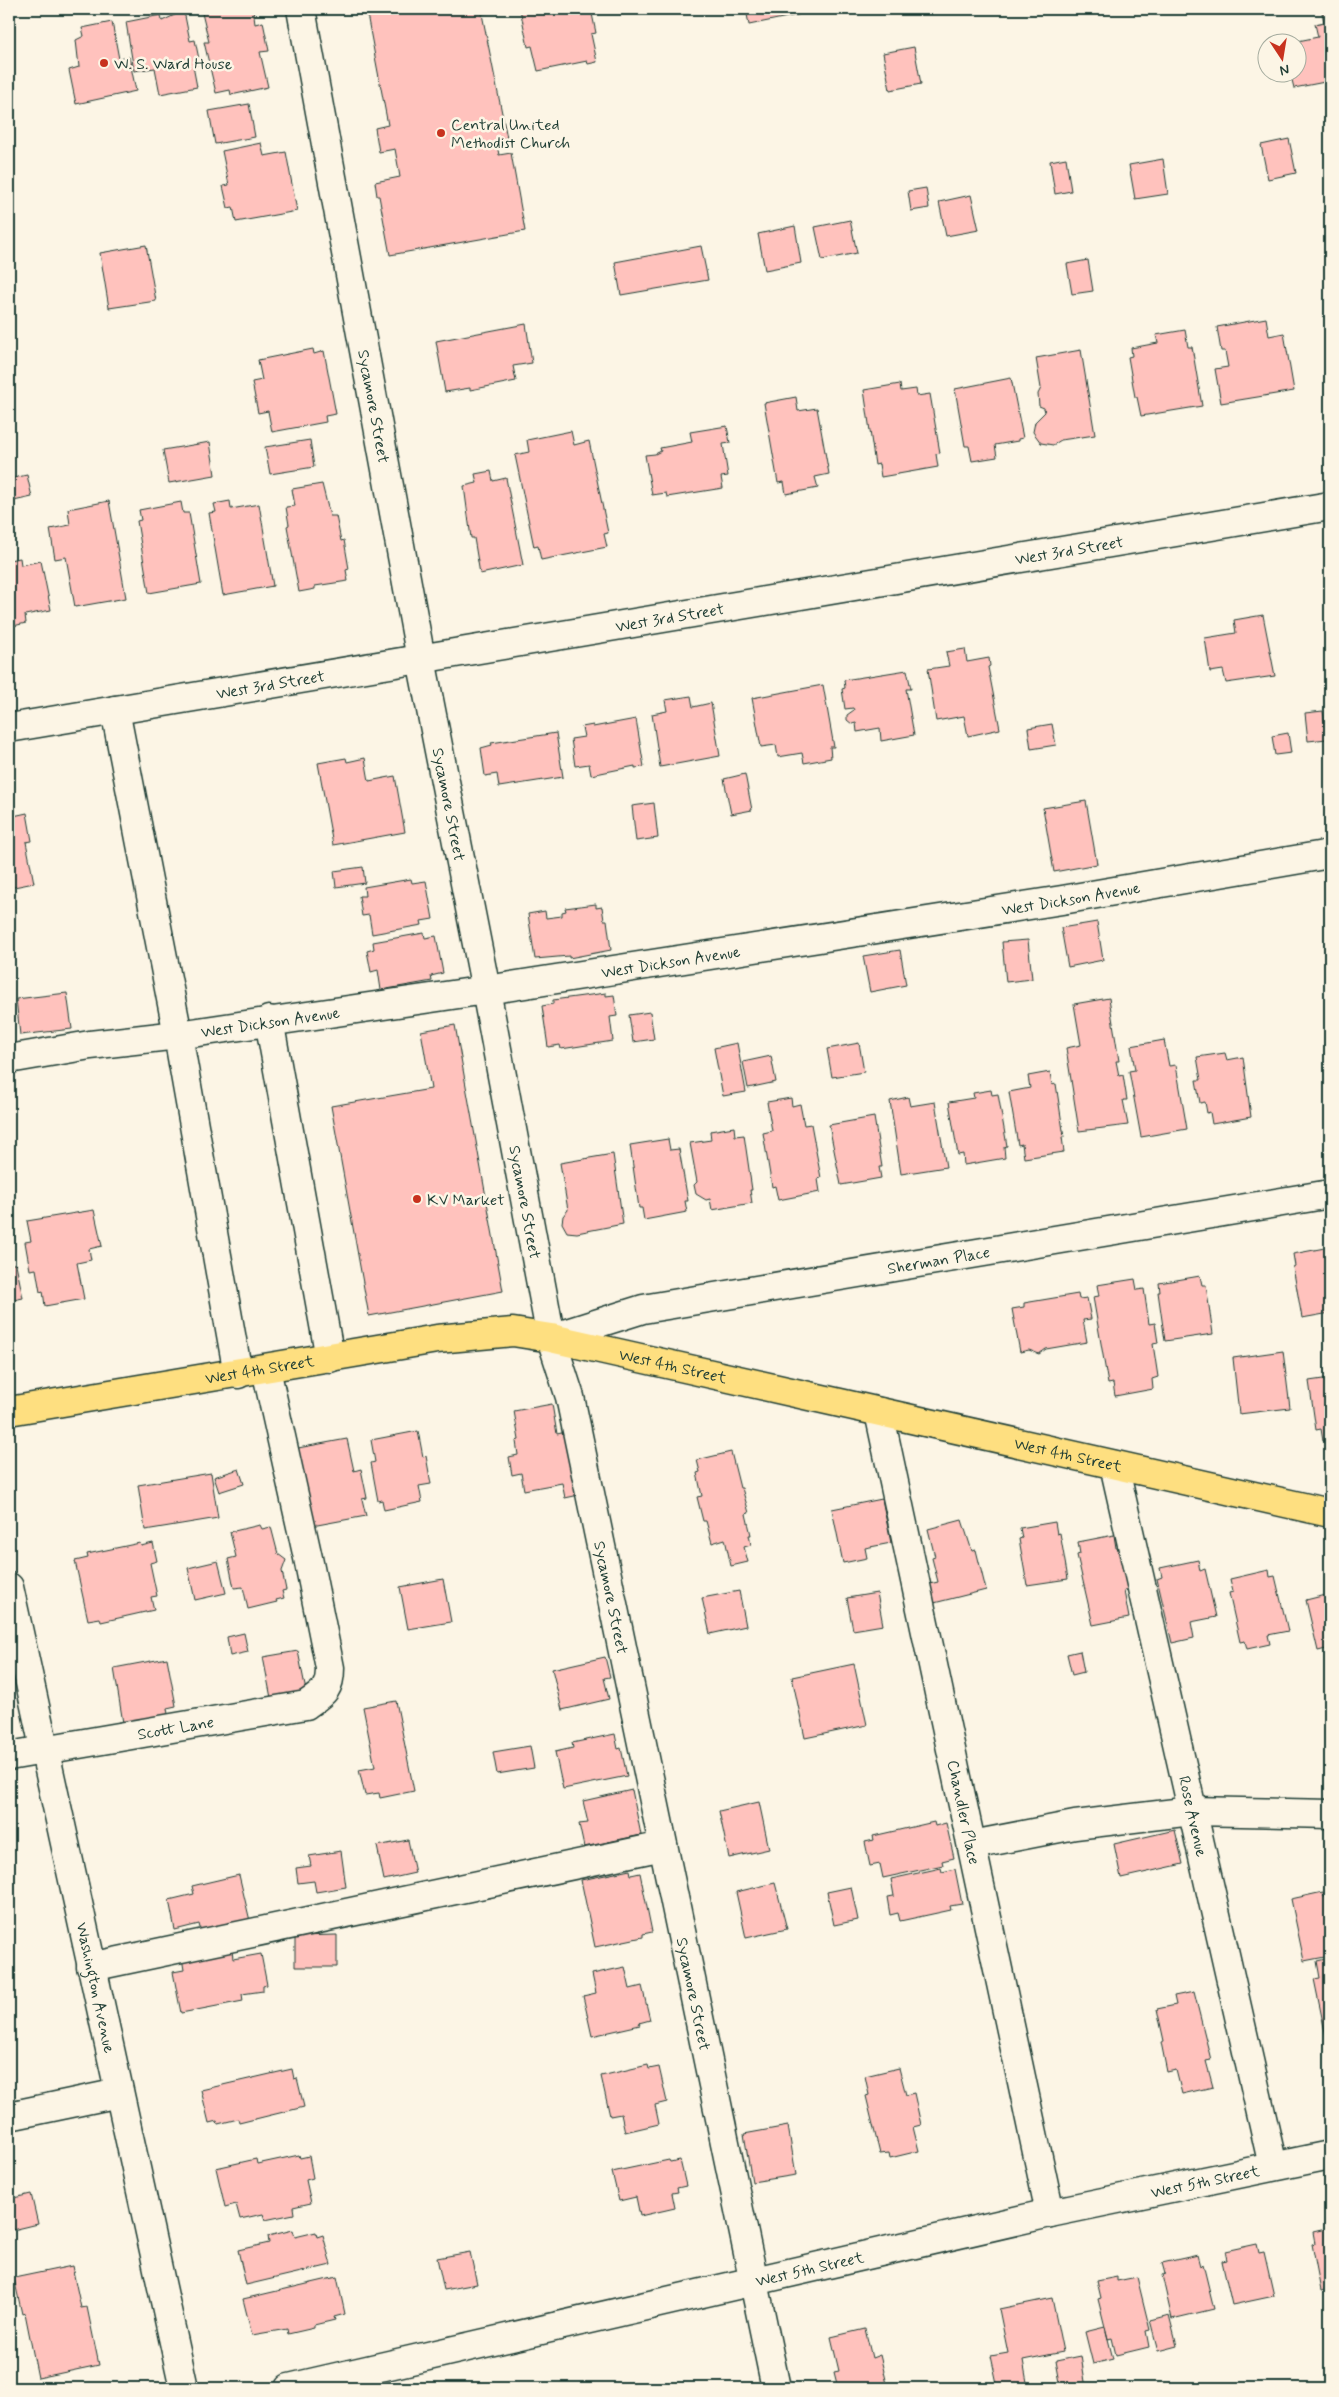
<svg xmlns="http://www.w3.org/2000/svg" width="1339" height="2397" viewBox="0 0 1339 2397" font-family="Mynerve,sans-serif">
  <rect width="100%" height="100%" fill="#fcf5e5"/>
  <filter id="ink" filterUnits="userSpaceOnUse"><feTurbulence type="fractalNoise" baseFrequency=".02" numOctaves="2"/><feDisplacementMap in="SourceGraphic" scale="10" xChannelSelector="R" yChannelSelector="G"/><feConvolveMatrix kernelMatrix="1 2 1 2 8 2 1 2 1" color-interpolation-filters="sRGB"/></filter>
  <g filter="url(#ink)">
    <path fill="#ffc2bd" stroke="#1f3d34" d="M201,9H253L255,24L263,22L269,51L260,52L268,87L231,95L230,90L216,93L204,42H209Z
      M366,9H506L482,14L507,138L496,140L499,155L511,153L525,231L390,255L379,196H377L375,182L400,177L395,149L379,152L375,128L388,125Z
      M520,9H591L596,33L591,34L597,62L588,64L587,61L538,71L532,46L528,47Z
      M746,9H826L749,25Z
      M181,12L185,16L190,41L195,40L200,64L193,66L197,87L160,94L155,68L134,71L126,22L161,15L162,21Z
      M1330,12V81L1294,88L1290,72H1296V42H1293L1318,37L1315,24L1324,22L1322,13Z
      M112,22L119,59L129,57L136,91L76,104L69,70L79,67L76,40L84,36L82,28Z
      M914,47L921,84L890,90L883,53Z
      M249,104L255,137L215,144L209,111Z
      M1289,139L1296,173L1268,179L1261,145Z
      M261,143L264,156L286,152L297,211L236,222L233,207L228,208L223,186L229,185L222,151Z
      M1066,158L1071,191L1055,194L1050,161Z
      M1163,159L1168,194L1135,199L1129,165Z
      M926,188L929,208L911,211L908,191Z
      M971,195L979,230L946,236L939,202Z
      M850,220L857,253L822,260L815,227Z
      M795,226L801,263L765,270L758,234Z
      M146,245L156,301L109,308L100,253Z
      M701,246L708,280L621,295L615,262Z
      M1088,260L1093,291L1072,294L1067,264Z
      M1266,318L1269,336L1284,333L1294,391L1221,403L1215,369L1228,367L1225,351H1221L1217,327Z
      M526,324L532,363L513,366L516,381L470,390V388L445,392L436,341Z
      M1185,330L1188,347H1192L1202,406L1141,416L1137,397H1135L1128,357L1132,356L1131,348L1158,343L1156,335Z
      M313,349L314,354L324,351L336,414L325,416L326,422L272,432L268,411L258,413L252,382L262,380L258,360Z
      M1081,350L1095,435L1061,440L1053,445L1041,443L1033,432L1035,422L1045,412L1044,408L1039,406L1038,394L1041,388L1036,358Z
      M1011,378L1023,438L1018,439V441L995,445L997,457L972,461L969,446H965L955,389Z
      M900,384L901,391L916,389L917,396L930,394L940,453L936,454L938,467L881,477L879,464L875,465L864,390Z
      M796,397L798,411L817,408L829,474L815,477L818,488L786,494L784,482L778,483L764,403Z
      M727,426L730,443L723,444L728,476L721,477L723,488L667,497L666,493L652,495L645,455L655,454L661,451L660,448L692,442L690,432Z
      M571,431L574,445L589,441L608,533L604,534L607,547L541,560L538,546L534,547L515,455L529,452L527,440Z
      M310,440L314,467L270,474L265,447Z
      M210,442L215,475L169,483L163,450Z
      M491,471L493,481L506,478L523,565L480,574L474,538H471L464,486L477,483L475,474Z
      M27,475L32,497L9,502V479Z
      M322,484L330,516H336L341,541L344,540L349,569L346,570L348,581L315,586V589L299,592L287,526L289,525L286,507L295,506L292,489Z
      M109,501L126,598L75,607L66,557L55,559L50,529L70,525L68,509Z
      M230,501L231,509L259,504L273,586L223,595L209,513L216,512L214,504Z
      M181,502L183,513H189L201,584L149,593L137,521L141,520L139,510Z
      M20,558L21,565L41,561L51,610L25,615L26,623L9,627V560Z
      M1263,615L1275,676L1226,683L1223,670L1210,672L1205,638L1236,633L1234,620Z
      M965,649L967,662L989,658L990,666L988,667L1000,729L968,736L964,716L936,721L928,669L949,666L946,652Z
      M907,670L911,689H906L914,735L881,741L880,728L857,732L856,723L852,724L847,720V715L854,710L853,708L845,709L842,689L845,688L844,680Z
      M823,685L834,747H830L831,758L804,763L802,753L778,757L776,745L761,747L752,698Z
      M691,696L693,707L711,703L720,756L660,767L652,714L667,711L665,700Z
      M1323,711L1327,739L1308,741L1305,713Z
      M636,719L644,767L635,768V766L591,775L589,764L575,766L571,739L584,737L582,727L593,725V727Z
      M1052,724L1056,745L1031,749L1028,728Z
      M556,733L563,777L499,787L497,774L485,776L481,748L492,745L491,743Z
      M1288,733L1291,753L1275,755L1272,736Z
      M346,758L347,762L365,758L369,781L395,776L405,832L333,845L318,763Z
      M745,774L752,810L731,814L724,779Z
      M1086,801L1097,864L1054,872L1043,808Z
      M654,803L658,838L636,841L632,806Z
      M27,813L32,841L26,842L34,883L9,888V817Z
      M363,867L365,883L336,887L334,871Z
      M411,879L412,883L426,881L433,919L421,921L422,925L372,934L369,915L362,916L359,896H365L364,887Z
      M596,904V908L602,907L604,920H607L611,950L569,958V956L535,959L528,914L545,911L546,918L562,916V912L566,911L565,908Z
      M1097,922L1103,960L1068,967L1061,928Z
      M424,933L425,938L436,936L443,973L431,976L432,981L381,990L378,970L371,972L367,951L374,949L373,942Z
      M1028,940L1032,979L1006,982L1002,942Z
      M900,950L906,985L870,992L863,956Z
      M67,993L72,1029L20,1035L16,999Z
      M606,993V996L614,995L617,1016L610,1017L613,1041L561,1049L560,1045L548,1047L542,1006L553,1004V1000Z
      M1109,998L1119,1061H1116L1119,1076L1123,1075L1127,1100H1123L1128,1125L1079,1131L1066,1048L1081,1045L1074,1004Z
      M650,1012L654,1039L633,1042L629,1015Z
      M455,1025L503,1291L369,1316L331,1106L431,1089L421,1031Z
      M1164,1040L1169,1066L1176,1065L1187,1129L1141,1137L1129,1071L1135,1070L1131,1046Z
      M737,1043L746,1092L723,1096L714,1048Z
      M859,1043L864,1072L832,1077L827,1049Z
      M1225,1053L1227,1060L1243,1057L1251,1117L1212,1124L1210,1112L1207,1113L1205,1102L1200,1103L1196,1080H1201L1197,1057Z
      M771,1056L776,1082L748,1088L743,1062Z
      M1050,1072L1052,1085L1056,1084L1064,1137H1062L1064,1152L1024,1158L1022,1144L1018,1145L1009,1092L1030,1088L1028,1076Z
      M991,1090L992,1095L998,1094L1007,1146L1004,1147L1005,1158L964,1165L963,1154L958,1155L949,1102L974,1098L973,1093Z
      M908,1097L910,1106L935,1102L946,1167L901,1174L890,1101Z
      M791,1098L792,1106L800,1104L804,1125L811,1124L821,1178L818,1179L820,1192L778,1200L775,1186L772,1187L763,1133L772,1131L767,1102Z
      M874,1117L882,1167H879L881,1178L841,1185L829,1125Z
      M734,1127L735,1136L744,1135L752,1190H750L752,1203L712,1210L710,1199L706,1200L696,1194L694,1185L697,1182L690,1143L711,1140L710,1131Z
      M668,1139L670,1150L679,1149L688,1201H685L687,1212L644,1220L642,1208H639L630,1145Z
      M613,1154L623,1224L577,1233L567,1232L562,1223L563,1216L568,1210L560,1163Z
      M94,1210L102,1246L89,1249L91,1260L77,1263L84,1299L45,1306L43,1291L40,1292L36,1269L30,1270L25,1242L31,1241L27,1221Z
      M1330,1247V1313L1302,1318L1293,1267L1295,1266L1293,1254Z
      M9,1249L12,1264H16L23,1298L9,1301Z
      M1200,1276L1202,1285H1206L1213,1334L1165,1341L1158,1292H1160L1159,1283Z
      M1135,1279L1137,1290L1144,1289L1149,1324L1155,1323L1158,1343L1153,1344L1158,1377L1152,1379L1153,1389L1115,1396L1113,1383L1108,1384L1093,1297L1099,1296L1097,1285Z
      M1078,1294L1079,1299L1087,1298L1091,1319L1083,1320L1087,1342L1046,1349L1039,1354L1029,1350L1020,1352L1012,1309L1024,1307V1303Z
      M1283,1351L1290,1408L1239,1414L1233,1358Z
      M1330,1378V1440L1323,1441L1321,1429L1316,1430L1309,1381Z
      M552,1404L557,1434L566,1432L579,1495L565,1498L562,1483L524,1490L521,1473L512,1475L509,1457L518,1455L516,1441L519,1440L514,1411Z
      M418,1431L423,1457L426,1456L431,1484L419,1486L422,1502L384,1510L382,1500L378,1501L371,1463L375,1462L371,1440Z
      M347,1439L354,1471L361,1469L367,1498L362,1499L366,1516L312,1526L298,1448Z
      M731,1452L740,1488H742L749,1513L746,1514L751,1535H749L751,1545L744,1547L748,1562L731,1566L725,1539L712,1543L706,1521H703L697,1497L702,1496L697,1473L700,1472L697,1460Z
      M239,1469L244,1484L219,1492L214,1477Z
      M211,1473L218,1518L145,1530L138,1485Z
      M882,1499L891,1543L865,1548L867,1558L843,1563L832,1509Z
      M962,1520L972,1551L976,1550L986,1590L930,1604L925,1585L938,1582L932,1558L935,1557L928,1529Z
      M1055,1522L1057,1534L1060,1533L1068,1579L1027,1585L1019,1539L1022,1538L1020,1528Z
      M260,1525L262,1529L271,1527L278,1554L286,1560L282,1571L286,1590L282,1591L284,1598L276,1600L277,1602L248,1609L243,1587L234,1588L228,1559L236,1557L230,1532Z
      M1114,1535L1116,1548H1119L1128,1590L1124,1591L1129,1618L1093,1625L1077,1555L1080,1554L1078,1542Z
      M140,1543L141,1546L153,1543L157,1561L150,1563L157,1596L151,1597L154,1610L101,1622L100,1618L88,1620L75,1561L88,1558L87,1554Z
      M1198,1560L1200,1571L1205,1569L1216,1617L1191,1622L1194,1638L1172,1643L1157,1579L1162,1577L1160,1568Z
      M218,1561L226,1593L195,1600L188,1568Z
      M1269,1570L1270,1577L1275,1576L1288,1631L1268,1635L1270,1644L1247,1649L1245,1641L1240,1642L1229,1593L1233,1592L1230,1579Z
      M443,1579L451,1622L408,1629L400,1587Z
      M739,1591L746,1626L710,1634L702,1598Z
      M877,1593L883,1625L853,1630L847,1598Z
      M1330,1594V1648L1318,1651L1306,1600Z
      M244,1633L248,1652L230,1656L227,1637Z
      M298,1651L306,1691L271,1698L263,1657Z
      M1080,1651L1084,1672L1072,1675L1067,1654Z
      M605,1657L610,1677L604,1678L609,1699L562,1710L552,1669Z
      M167,1658L176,1706L167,1708L168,1714L123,1723L114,1668Z
      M854,1664L867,1725L805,1738L792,1677Z
      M396,1701L414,1791L380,1798L379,1793L365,1795L359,1770L375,1767L363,1707Z
      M615,1734L618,1749L621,1748L627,1776L563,1789L555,1752L573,1748L572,1743Z
      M530,1746L534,1768L497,1774L493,1752Z
      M632,1790L641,1835L584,1847L579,1824L588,1823L583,1801Z
      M759,1802L769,1849L729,1858L719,1811Z
      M934,1822L935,1826L946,1823L954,1858L942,1861L943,1865L883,1878L880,1864L870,1866L865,1842L874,1840L873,1836Z
      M1175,1830L1183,1864L1121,1878L1114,1844Z
      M408,1840L415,1873L384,1880L377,1846Z
      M341,1851L346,1887L316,1892L314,1881L298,1883L296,1868L311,1866L309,1856Z
      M941,1868L942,1872L955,1869L962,1904L950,1906L951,1910L900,1921L898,1913L890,1915L887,1897L894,1896L891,1879Z
      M630,1870L631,1875L640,1873L652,1932L643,1934V1937L595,1947L581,1880Z
      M239,1875L250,1921L201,1932L199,1924L175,1930L169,1900L194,1894L192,1886Z
      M775,1883L787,1929L746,1938L736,1892Z
      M851,1887L858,1920L834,1925L827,1892Z
      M1323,1892L1324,1896H1330V1956L1304,1961L1291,1899Z
      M337,1935V1967H295V1936Z
      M232,1950L233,1959L261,1954L267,1985L263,1986V1991L242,1994L243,2001L181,2013L173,1972L184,1970L182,1958Z
      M1330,1958V2056L1314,1979L1320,1978L1317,1961Z
      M625,1967L630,1989L642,1986L650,2020L639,2023L640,2025L592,2036L583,1996L596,1993L592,1974Z
      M1194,1992L1211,2060L1206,2061L1213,2087L1182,2094L1176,2070L1167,2072L1161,2042L1164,2041L1157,2009L1176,2005L1174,1996Z
      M648,2065L649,2069L659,2067L667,2102L655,2105L659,2124L625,2132L621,2114L610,2116L601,2076Z
      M899,2068L906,2095L914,2093L921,2125L913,2127L919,2151L890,2158L889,2153L880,2154L866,2096L869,2095L865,2076Z
      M292,2069L294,2079L297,2078L304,2107L239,2123L238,2119L218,2124L217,2121L209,2123L201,2090Z
      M788,2126L796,2175L752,2182L744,2134Z
      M299,2155L300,2158L309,2156L313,2178L306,2180L311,2203L293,2207L294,2214L265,2220L263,2214L240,2219L236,2204L225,2207L216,2168L256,2159L257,2164Z
      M669,2160L670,2162L680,2160L686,2186L677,2188L678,2192L672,2193L675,2208L640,2216L636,2197L619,2201L612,2172Z
      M31,2194L38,2224L9,2231V2199Z
      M1330,2228V2301H1327L1325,2290L1321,2291L1312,2244L1315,2243L1313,2232Z
      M293,2230L295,2237L316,2232L317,2237L323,2235L331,2265L246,2285L238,2250L269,2243L268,2236Z
      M1257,2244L1259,2253L1264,2252L1274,2296L1232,2305L1222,2261L1227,2260L1225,2251Z
      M470,2252L477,2284L444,2290L437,2258Z
      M1198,2255L1201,2266L1203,2264L1214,2309L1172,2319L1162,2275L1165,2274L1162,2263Z
      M72,2266L81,2308L87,2307L99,2365L38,2378L25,2313L22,2314L14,2278Z
      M337,2277L345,2314L334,2317L335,2320L314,2325V2328L288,2334L287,2329L252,2335L243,2299Z
      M1117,2277V2281L1137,2277L1150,2330L1146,2331L1149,2347L1116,2355L1112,2338L1108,2339L1098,2299L1101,2298L1097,2281Z
      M1052,2298L1063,2352L1023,2360L1028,2388H998L991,2356L1008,2353L999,2309Z
      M1169,2315L1177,2346L1158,2351L1150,2320Z
      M1105,2327L1113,2359L1093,2364L1085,2332Z
      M865,2329L872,2358L880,2355L888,2388H838L834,2372L839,2371L831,2337Z
      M1081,2356L1086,2388H1061L1056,2361Z"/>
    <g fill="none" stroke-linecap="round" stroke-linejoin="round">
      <g stroke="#1f3d34" stroke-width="31">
        <g id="minor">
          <path id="s1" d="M301,9L421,659L486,990L551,1338L570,1397L776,2388"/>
          <path d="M115,710L178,1035L238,1374"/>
          <path id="s2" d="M9,728L1330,506"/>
          <path d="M269,1020L330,1358"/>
          <path id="s3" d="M9,1059L90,1045L178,1035L486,990L1062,900L1330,854"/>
          <path id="s4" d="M551,1338L643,1309L1330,1194"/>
          <path id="s5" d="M879,1412L1050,2213"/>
          <path id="s6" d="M1114,1465L1273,2166"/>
          <path id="s7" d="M9,1587L184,2388"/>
          <path id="s8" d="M9,1756L306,1705C323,1693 330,1690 330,1668L308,1558L266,1369"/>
          <path d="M972,1845L1075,1825L1192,1811L1330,1814"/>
          <path d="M91,1967L663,1846"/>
          <path d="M9,2116L119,2093"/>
          <path id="s9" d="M289,2388L1050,2213L1330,2155"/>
        </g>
      </g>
      <g stroke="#1f3d34" stroke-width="31">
        <g id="major">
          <path id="s10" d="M9,1411L437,1339L513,1332L551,1338L1330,1513"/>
        </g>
      </g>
      <use href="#minor" stroke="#fcf5e5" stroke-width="28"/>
      <use href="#major" stroke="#fedf80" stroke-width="28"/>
    </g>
  </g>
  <g fill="#c8321e" stroke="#fcf5e5" stroke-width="2">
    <circle cx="104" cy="63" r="5"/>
    <circle cx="441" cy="133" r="5"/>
    <circle cx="417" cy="1199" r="5"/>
  </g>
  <g text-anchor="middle" stroke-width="5" stroke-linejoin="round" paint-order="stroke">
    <g font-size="16" fill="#1f3d34" stroke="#fcf5e5" text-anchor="start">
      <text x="114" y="69">W. S. Ward House</text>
      <text x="451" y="130">Central United<tspan x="451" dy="18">Methodist Church</tspan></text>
      <text x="427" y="1205">KV Market</text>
    </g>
    <g font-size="16" fill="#1f3d34" stroke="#fcf5e5">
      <text dy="6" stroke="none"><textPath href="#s1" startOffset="404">Sycamore Street</textPath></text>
      <text dy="6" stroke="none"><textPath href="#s2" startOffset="1075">West 3rd Street</textPath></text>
      <text dy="6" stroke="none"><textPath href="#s2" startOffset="670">West 3rd Street</textPath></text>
      <text dy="6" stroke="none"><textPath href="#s2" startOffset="265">West 3rd Street</textPath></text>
      <text dy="6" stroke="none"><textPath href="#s1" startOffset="809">Sycamore Street</textPath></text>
      <text dy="6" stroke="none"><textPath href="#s3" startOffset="1074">West Dickson Avenue</textPath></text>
      <text dy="6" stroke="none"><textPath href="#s3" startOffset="669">West Dickson Avenue</textPath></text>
      <text dy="6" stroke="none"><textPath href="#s3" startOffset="264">West Dickson Avenue</textPath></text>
      <text dy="6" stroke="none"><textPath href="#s1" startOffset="1214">Sycamore Street</textPath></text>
      <text dy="6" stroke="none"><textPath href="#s4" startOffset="396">Sherman Place</textPath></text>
      <text dy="6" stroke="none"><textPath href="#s10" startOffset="674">West 4th Street</textPath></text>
      <text dy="6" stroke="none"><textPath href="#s10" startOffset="254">West 4th Street</textPath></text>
      <text dy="6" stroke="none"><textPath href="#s10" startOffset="1079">West 4th Street</textPath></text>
      <text dy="6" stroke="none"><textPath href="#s1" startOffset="1619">Sycamore Street</textPath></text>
      <text dy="6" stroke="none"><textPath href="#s8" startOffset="169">Scott Lane</textPath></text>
      <text dy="6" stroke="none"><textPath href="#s5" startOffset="409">Chandler Place</textPath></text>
      <text dy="6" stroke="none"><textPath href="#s6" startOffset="360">Rose Avenue</textPath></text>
      <text dy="6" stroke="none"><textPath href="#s7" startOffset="410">Washington Avenue</textPath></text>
      <text dy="6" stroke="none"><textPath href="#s1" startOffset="2024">Sycamore Street</textPath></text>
      <text dy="6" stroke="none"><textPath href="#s9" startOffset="939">West 5th Street</textPath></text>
      <text dy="6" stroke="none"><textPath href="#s9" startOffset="534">West 5th Street</textPath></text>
    </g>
  </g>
  <rect width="1339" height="2397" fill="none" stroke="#fcf5e5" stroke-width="30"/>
  <rect x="15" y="15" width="1309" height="2367" fill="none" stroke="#1f3d34" stroke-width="2" filter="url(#ink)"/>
  <g transform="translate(1282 58) rotate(168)"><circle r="24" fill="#fcf5e5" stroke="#a4ab9e"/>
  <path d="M0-4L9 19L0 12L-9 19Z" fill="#c8321e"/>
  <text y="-8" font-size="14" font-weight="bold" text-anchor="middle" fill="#1f3d34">N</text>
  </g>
</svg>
